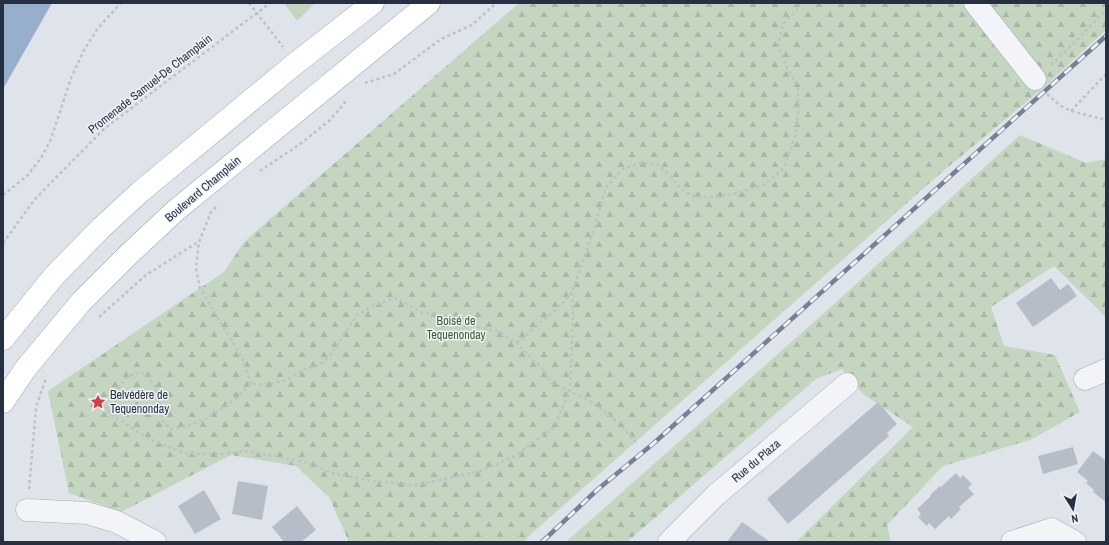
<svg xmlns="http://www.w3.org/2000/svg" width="1109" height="545" viewBox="0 0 1109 545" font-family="'Archivo Narrow',sans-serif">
  <defs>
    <pattern id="forest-firs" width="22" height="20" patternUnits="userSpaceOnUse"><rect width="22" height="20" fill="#c4d5c0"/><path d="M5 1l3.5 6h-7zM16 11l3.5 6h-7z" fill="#a8b7a6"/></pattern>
  </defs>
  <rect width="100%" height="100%" fill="#dfe3ea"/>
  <path fill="#c4d5c0" d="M284,3H315L297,21Z"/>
  <path fill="url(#forest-firs)" d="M519,3H1106V30L1042,89L942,172L531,534L524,542H349L329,497L296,466L231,455L121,512L69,493L48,391L224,272L244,242Z
    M1020,135L1086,163L1106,159V317L1054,266L991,307L1004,346L1055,355L1080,412L1030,440L943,466L887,525L891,542H796L913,427L864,395L842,369L816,379L627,542H566L823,314Z"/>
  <path fill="#97afcd" d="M3,3H52L3,89Z"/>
  <path fill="#b6bcc8" d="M1051,278L1060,290L1068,284L1077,296L1033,327L1016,303Z
    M878,402L897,424L887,433L889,436L788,524L767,499Z
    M1073,447L1078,464L1043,474L1038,456Z
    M1093,451L1105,460L1106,458V502L1093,492L1094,490L1086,483L1088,481L1077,472Z
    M956,473L960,478L963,475L972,484L968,488L974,494L959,507L961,509L951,519L949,516L935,529L929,523L927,526L918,517L921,514L917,509L931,496L930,495L940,486L941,487Z
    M238,481L268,486L262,520L232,514Z
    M204,490L221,519L195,534L178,506Z
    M297,506L316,530L301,542H284L272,527Z
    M742,522L769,541L768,542H727Z"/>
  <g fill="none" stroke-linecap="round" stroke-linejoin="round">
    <g stroke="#a4aab5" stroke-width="23">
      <path id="minor" d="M975,3L1035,79
        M1085,379L1106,370
        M27,510L87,513L117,522L155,542
        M669,542L716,495L847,384
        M1012,542L1052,529L1075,542"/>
    </g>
    <g stroke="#9ea6b7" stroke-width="23">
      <path id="major" d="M3,339L54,276L101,228L140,192L296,63L373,3
        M3,402L26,368L81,302L128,255L175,211L429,3"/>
    </g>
    <path stroke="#bec1c9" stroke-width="2.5" stroke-dasharray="3 3" stroke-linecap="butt" d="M249,3L283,47
      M1051,65L1073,44L1106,10
      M365,83L394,74L441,39L472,25L496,3
      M1047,94L1061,106L1071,111L1106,120
      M1071,111L1106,74
      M260,171L300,144L330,120L347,100
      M3,195L27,176L41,158L51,139L71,78L84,50L98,28L121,3
      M216,207L211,212L199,242L196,268L200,288L242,358L251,384
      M3,243L35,199L104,129L270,3
      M99,317L146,275L198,242
      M517,343L563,303L572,292
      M98,402L112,415L149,439L187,454H220L249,451L308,463L332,473L373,481L417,485L481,471L515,456L554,427L570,390L573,317L572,292L595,226L605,189L621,170L640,163L657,164L671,177L680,188L694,197H715L738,193L765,184L784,168L795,137L798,113V87L785,64L778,46L783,24L797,10L796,3
      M106,409L124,379L136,373L146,374L155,386L164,422L171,429C202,426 229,406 251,384H269L286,380L303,370L322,363L331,354L357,315L375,305L395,298L407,304L422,313L459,317L474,326L496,331L517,343L526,353L542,368L551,382L592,402L620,424L636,442
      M29,489L36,407L46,378"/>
    <use href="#minor" stroke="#f3f4f8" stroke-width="22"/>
    <use href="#major" stroke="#fff" stroke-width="22"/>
    <g stroke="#778195" stroke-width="4.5">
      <path id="rail" d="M542,542L597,490L654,443L1106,36"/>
    </g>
    <use href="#rail" stroke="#eff2f7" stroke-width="3" stroke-dasharray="9" stroke-linecap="butt"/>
  </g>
  <defs>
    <g id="sight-bare" transform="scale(1.2)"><path d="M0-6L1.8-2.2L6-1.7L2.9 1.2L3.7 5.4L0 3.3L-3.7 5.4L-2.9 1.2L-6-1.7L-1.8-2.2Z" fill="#db3949" stroke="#eff2f7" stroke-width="2.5" paint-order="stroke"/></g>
  </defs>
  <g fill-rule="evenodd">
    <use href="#sight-bare" x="98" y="402"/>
  </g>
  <g text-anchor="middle" stroke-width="3" stroke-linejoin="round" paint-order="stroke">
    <g font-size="12" fill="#273043" stroke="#eff2f7">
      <text transform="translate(150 84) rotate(-38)" y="4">Promenade Samuel-De Champlain</text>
      <text transform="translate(203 189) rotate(-40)" y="4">Boulevard Champlain</text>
      <text transform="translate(756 461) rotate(-40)" y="4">Rue du Plaza</text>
    </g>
    <g font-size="12" fill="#396033" stroke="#eff2f7">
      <text x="456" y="325">Boisé de<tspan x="456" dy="14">Tequenonday</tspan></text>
    </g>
    <g font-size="12" fill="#273043" stroke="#eff2f7" text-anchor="start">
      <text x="110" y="399">Belvédère de<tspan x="110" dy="14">Tequenonday</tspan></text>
    </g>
  </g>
  <rect width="1109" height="545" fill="none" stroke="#273043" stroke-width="8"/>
  <g transform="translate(1073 509) rotate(169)" stroke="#eff2f7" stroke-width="3" paint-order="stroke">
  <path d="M0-3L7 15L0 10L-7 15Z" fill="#273043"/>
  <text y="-6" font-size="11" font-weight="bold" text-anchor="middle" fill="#273043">N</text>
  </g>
</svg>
